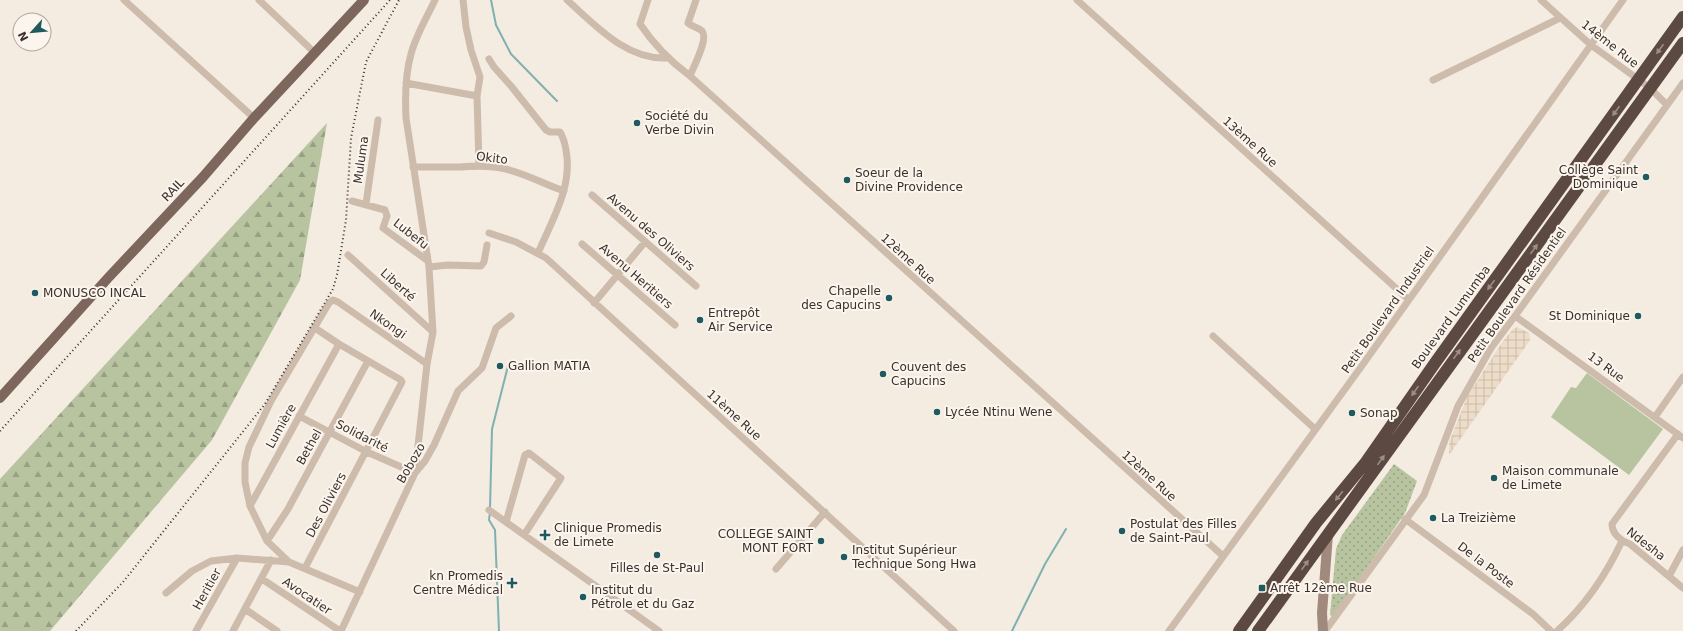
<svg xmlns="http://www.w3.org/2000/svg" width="1683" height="631" viewBox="0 0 1683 631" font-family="'DejaVu Sans',sans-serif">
  <defs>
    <pattern id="forest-firs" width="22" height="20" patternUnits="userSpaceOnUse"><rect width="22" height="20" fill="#b8c4a0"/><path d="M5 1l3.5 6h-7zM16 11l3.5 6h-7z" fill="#97a083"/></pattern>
    <pattern id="garden-dots" width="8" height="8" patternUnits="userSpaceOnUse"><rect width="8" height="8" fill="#b8c4a0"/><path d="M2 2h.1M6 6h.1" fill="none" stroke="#97a083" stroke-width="1.8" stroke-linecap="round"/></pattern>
    <pattern id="plaza-grid" width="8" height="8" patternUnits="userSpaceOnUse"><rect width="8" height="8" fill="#ecdcc8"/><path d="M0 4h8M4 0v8" fill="none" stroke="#cbbdac"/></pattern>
  </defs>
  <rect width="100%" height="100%" fill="#f4ebe1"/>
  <path fill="url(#forest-firs)" d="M327,123L300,280L212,440L50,631H0V479Z"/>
  <path fill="url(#garden-dots)" d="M1394,464L1417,481L1405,513L1333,617L1330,615L1336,549L1342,535Z"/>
  <path fill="#b8c4a0" d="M1587,373L1663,429L1629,475L1551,417L1571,387L1576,388Z"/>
  <path fill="url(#plaza-grid)" d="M1517,327L1529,333L1530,340L1449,455V443L1467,397L1503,341L1513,329Z"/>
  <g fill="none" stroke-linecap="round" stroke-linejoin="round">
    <path stroke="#7fb0b2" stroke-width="2" d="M491,0L496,25L511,54L557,101
      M490,508L492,429L509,362
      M490,512L489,520L495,530L499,631
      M1012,631L1045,564L1066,529"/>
    <path stroke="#cdbbac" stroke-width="7" d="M124,0L254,118
      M259,0L315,53
      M463,0L466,27L471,50L480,77L477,96L479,165
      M567,0C595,25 626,60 667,58
      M648,0L640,24C654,45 670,61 690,76L1223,556
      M1077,0L1408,299
      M1541,0L1591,45L1650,88L1667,105
      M489,59L494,67L511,86L546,130L550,132H560C563,137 565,144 566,150C573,187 552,220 538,253
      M690,76C693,67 709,39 702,31C698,27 692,27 688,23L696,0
      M1433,80L1560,18
      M406,83L477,96
      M413,167C428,167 443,167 459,167C473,166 486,165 501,168C523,172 543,184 564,191
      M592,195L696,286
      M352,201L385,210L387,216L383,228L428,261
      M366,204L378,120
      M489,233L516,242L546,258L954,631
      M582,244L675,325
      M348,255L433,332
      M429,267L448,265L481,266L484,262L487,245
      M594,303L645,242
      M1515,316L1683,438
      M1213,336L1315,429
      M299,416L367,452L415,473
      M1655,417L1683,377
      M1678,434L1612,524C1612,534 1621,541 1630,544L1683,588
      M415,473L427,364L433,332L429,267L406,118C405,97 405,75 411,54C416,35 427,17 435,0
      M250,506L339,344L315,328
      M489,510L659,631
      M1405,519L1533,614L1551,631
      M506,522L525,455L529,453L561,478L524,535
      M267,541L288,509L368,361
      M289,562L267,541L250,506L245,482V463L249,447L271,401L329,303L333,300L338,302L427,364
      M305,568L402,382L401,380L339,344
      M776,569L825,512
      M1669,576L1683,550
      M262,579L340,631
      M166,593L192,571L211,561L237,558L289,562L360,592
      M245,609L277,631
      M196,631L237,558
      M233,631L271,560
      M341,631L415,473L425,461L434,445L458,391L482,368L496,328L511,316
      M1169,631L1361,367L1623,0
      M1325,631L1424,495L1458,406L1491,348L1515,316L1683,83
      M1557,631C1585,606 1606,575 1622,541"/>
    <path stroke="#a18a7d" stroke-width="10" d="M1323,631L1322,613L1328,534"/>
    <path stroke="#7d675c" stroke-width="10" d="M0,398L108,278L203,177L254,118L364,0"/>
    <path stroke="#5c4a42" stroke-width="12" d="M1239,631L1316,523L1366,462L1435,363L1683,17
      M1258,631L1683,43"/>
    <path stroke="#3b302b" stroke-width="2" stroke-dasharray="1 3" stroke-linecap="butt" d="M0,431L390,0
      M76,631L123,582L265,404L333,289L337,275L346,220L351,138L366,62L399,0"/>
  </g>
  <defs><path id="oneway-solid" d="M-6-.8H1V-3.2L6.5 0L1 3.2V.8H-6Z"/></defs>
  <g fill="#9c8e87">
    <use href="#oneway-solid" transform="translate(1660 49) rotate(126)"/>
    <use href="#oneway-solid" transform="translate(1616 111) rotate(126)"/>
    <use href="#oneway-solid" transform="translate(1534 249) rotate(-54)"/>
    <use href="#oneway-solid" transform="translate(1491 285) rotate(126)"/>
    <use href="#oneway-solid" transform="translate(1457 354) rotate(-54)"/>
    <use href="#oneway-solid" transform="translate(1415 391) rotate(125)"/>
    <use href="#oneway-solid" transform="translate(1381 460) rotate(-54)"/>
    <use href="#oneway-solid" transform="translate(1339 496) rotate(129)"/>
    <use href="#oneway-solid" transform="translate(1305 565) rotate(-55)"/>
  </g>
  <g fill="#1f5a5e" stroke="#fbf5ee" stroke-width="1.5">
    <circle cx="637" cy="123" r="4"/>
    <circle cx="1646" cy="177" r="4"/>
    <circle cx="847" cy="180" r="4"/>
    <circle cx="35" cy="293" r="4"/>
    <circle cx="889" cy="298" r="4"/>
    <circle cx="1638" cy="316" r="4"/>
    <circle cx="700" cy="320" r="4"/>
    <circle cx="500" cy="366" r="4"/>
    <circle cx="883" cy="374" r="4"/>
    <circle cx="937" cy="412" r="4"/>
    <circle cx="1352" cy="413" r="4"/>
    <circle cx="1494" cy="478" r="4"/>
    <circle cx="1433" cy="518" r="4"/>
    <circle cx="1122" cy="531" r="4"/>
    <path d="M543 529h4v4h4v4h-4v4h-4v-4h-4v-4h4z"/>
    <circle cx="821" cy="541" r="4"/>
    <circle cx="657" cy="555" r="4"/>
    <circle cx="844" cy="557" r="4"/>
    <path d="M510 577h4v4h4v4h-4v4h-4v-4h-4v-4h4z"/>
    <rect x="1258" y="584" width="8" height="8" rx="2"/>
    <circle cx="583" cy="597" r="4"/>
  </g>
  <g text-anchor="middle" stroke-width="4" stroke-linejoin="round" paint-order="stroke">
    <g font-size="12" fill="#3b302b" stroke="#fbf5ee">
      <text transform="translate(1610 44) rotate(38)" y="4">14ème Rue</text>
      <text transform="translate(1250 142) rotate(42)" y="4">13ème Rue</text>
      <text transform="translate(492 158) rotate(7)" y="4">Okito</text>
      <text transform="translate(361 160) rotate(-82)" y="4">Muluma</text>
      <text transform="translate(173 190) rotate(-47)" y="4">RAIL</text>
      <text transform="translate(651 232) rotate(41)" y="4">Avenu des Oliviers</text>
      <text transform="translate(411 234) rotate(38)" y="4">Lubefu</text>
      <text transform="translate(908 259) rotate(42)" y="4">12ème Rue</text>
      <text transform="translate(636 276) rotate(41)" y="4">Avenu Heritiers</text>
      <text transform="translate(398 285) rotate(42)" y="4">Liberté</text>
      <text transform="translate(1517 295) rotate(-55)" y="4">Petit Boulevard Résidentiel</text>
      <text transform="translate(1388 310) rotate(-55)" y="4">Petit Boulevard Industriel</text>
      <text transform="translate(1451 317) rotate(-54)" y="4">Boulevard Lumumba</text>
      <text transform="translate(388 324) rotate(35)" y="4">Nkongi</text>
      <text transform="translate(1606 367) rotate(36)" y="4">13 Rue</text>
      <text transform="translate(734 415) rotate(42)" y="4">11ème Rue</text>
      <text transform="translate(281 426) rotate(-61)" y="4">Lumière</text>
      <text transform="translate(362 436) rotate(27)" y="4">Solidarité</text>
      <text transform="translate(309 447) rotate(-61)" y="4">Bethel</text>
      <text transform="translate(411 463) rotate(-60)" y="4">Bobozo</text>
      <text transform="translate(1149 476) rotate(42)" y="4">12ème Rue</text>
      <text transform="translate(326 505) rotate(-62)" y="4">Des Oliviers</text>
      <text transform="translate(1646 544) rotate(38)" y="4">Ndesha</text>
      <text transform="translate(1486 565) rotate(37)" y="4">De la Poste</text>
      <text transform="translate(207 589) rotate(-61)" y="4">Heritier</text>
      <text transform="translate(307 596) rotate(34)" y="4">Avocatier</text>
    </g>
    <g font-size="12" fill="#3b302b" stroke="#fbf5ee" text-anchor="start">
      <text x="645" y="120">Société du<tspan x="645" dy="14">Verbe Divin</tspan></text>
      <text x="1638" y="174" text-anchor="end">Collège Saint<tspan x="1638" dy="14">Dominique</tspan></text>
      <text x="855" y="177">Soeur de la<tspan x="855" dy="14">Divine Providence</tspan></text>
      <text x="881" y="295" text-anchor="end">Chapelle<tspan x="881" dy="14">des Capucins</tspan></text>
      <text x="43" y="297">MONUSCO INCAL</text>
      <text x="708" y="317">Entrepôt<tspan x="708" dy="14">Air Service</tspan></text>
      <text x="1630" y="320" text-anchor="end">St Dominique</text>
      <text x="508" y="370">Gallion MATIA</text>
      <text x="891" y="371">Couvent des<tspan x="891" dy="14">Capucins</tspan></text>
      <text x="945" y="416">Lycée Ntinu Wene</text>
      <text x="1360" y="417">Sonap</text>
      <text x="1502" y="475">Maison communale<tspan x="1502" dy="14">de Limete</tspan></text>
      <text x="1441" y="522">La Treizième</text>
      <text x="1130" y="528">Postulat des Filles<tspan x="1130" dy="14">de Saint-Paul</tspan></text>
      <text x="554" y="532">Clinique Promedis<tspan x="554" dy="14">de Limete</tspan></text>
      <text x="813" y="538" text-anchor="end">COLLEGE SAINT<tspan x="813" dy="14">MONT FORT</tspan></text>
      <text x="852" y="554">Institut Supérieur<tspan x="852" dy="14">Technique Song Hwa</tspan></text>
      <text x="657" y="572" text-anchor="middle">Filles de St-Paul</text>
      <text x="503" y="580" text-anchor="end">kn Promedis<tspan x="503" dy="14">Centre Médical</tspan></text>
      <text x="1270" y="592">Arrêt 12ème Rue</text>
      <text x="591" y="594">Institut du<tspan x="591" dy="14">Pétrole et du Gaz</tspan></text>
    </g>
  </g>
  <g transform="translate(32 32) rotate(243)"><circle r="19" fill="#fbf5ee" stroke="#aea6a0"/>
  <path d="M0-3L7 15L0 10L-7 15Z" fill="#1f5a5e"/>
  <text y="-6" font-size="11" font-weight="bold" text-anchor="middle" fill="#3b302b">N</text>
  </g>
</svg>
